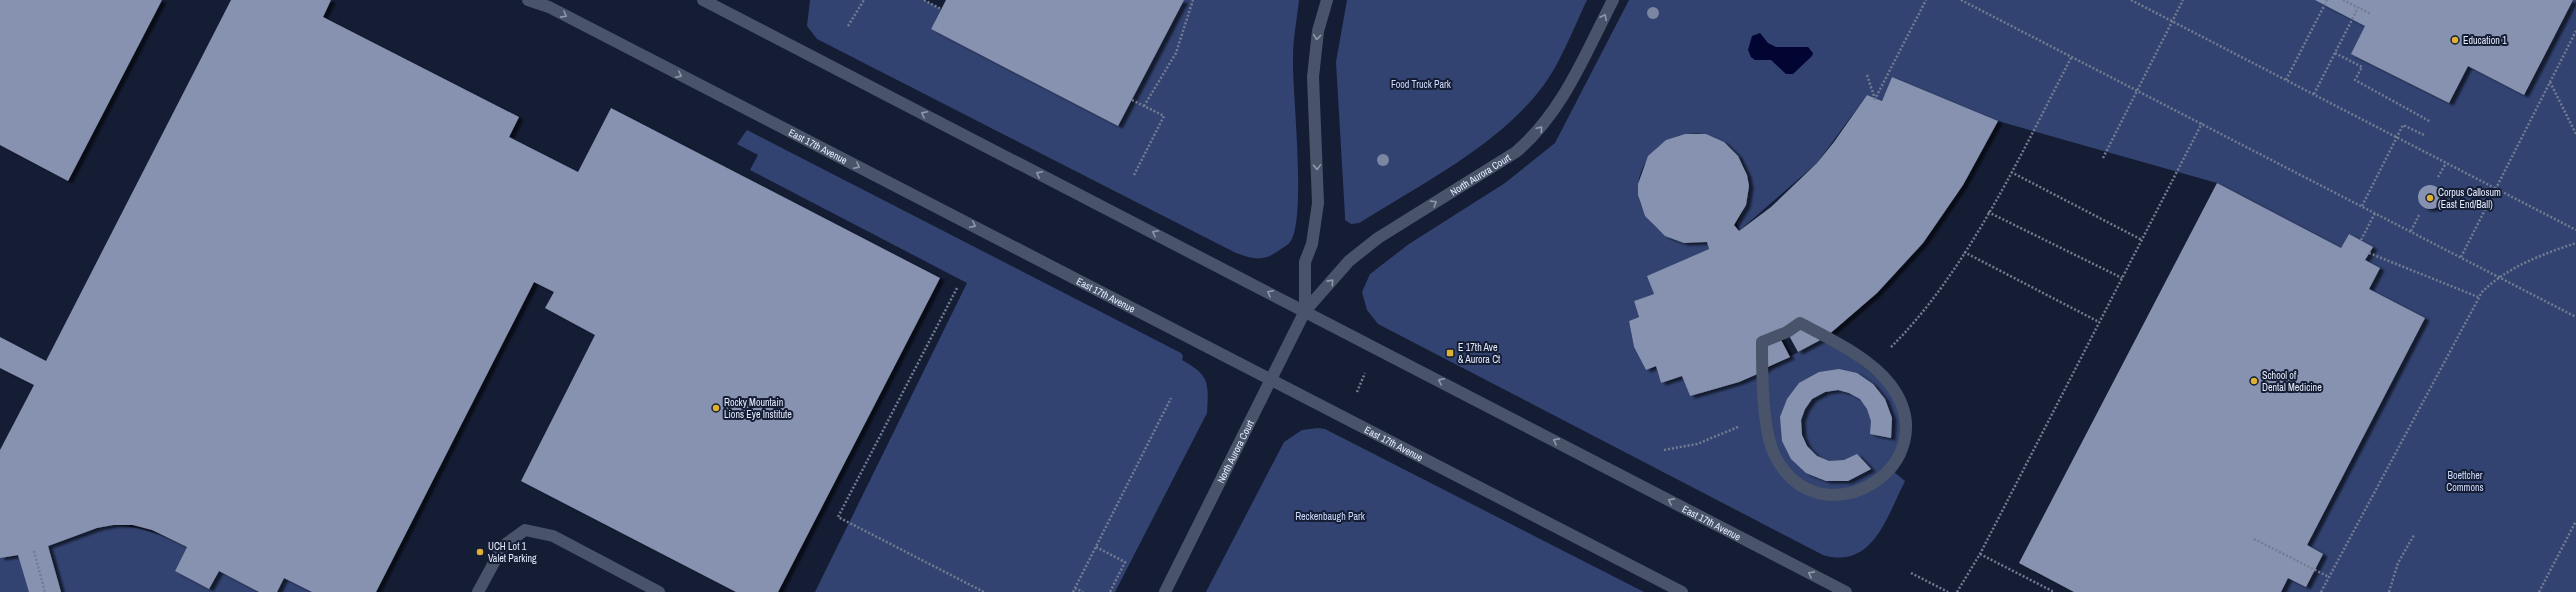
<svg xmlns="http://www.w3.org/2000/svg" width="2576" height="592" viewBox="0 0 2576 592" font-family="'Archivo Narrow',sans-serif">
  <defs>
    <filter id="shadow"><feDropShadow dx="4.5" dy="2.5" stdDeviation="1" flood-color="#0009"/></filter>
  </defs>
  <rect width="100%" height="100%" fill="#151d35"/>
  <path fill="#324372" d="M810,0H924L941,9L931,29L1118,126L1183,0H1299C1297,19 1293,38 1293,58C1292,92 1307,220 1290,242C1288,245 1282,248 1278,251C1263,262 1253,259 1236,253L817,39L807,26Z
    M1347,0H1587C1575,25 1559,66 1543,86C1499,145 1421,184 1359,223L1351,224L1345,220V216L1336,62Z
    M1629,0H2362L2375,7L2352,54L2449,103L2468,66L2524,95L2573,0H2576V592H2281L2425,318L2369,289L2380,268L2365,260L2372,247L2349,234L2341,248L2217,183L1998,121L1892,77L1882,101L1867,95L1817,163L1739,231L1737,223C1748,203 1754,181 1740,160C1691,90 1596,175 1659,230C1671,241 1691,246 1707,242L1709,249L1648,276L1654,294L1634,301L1639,317L1629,321L1634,347L1646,370L1656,366L1661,383L1682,376L1690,396L1762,372L1826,337L1897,394L1905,417L1893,471L1905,481C1887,516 1873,570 1823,555L1378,324L1367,310L1362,292L1370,274L1409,244L1505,183L1555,143Z
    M747,130L1181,353L1183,356L1182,360C1209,375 1209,382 1207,413L1115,592H815L967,283L750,170L758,155L737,144Z
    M1318,428L1325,429L1644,592H1206L1284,442L1302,430Z
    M113,525C141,526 162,535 187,547L175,571L209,589L219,571L259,592H0V557C40,553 74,532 113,525Z
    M284,578L312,592H277Z"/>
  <path fill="#020432" d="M1760,33L1768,43L1776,47H1808L1813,53L1812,56L1793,74H1786L1771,60H1755L1751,57L1748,50L1752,36Z"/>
  <path fill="#8692b0" filter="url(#shadow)" d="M0,0H162L68,181L0,145Z
    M231,0H331L323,17L519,117L509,137L578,172L611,108L940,278L778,592H736L521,481L595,335L545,308L554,292L534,282L376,592H312L284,578L277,592H259L219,571L209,589L175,571L187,547L152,530L133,525H113L97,528L48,546L61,592H29L18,555L0,558V450L34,385L0,368V337L46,361Z
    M946,0H1184L1118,126L931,29Z
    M2315,0H2573L2524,95L2468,66L2449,103L2351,54L2365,26Z
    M1892,77L1998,121L1963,185L1923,243L1877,293L1826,337L1798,352L1787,332L1779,336L1790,357L1768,367L1762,372L1739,382L1690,396L1682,376L1661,383L1656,366L1646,370L1634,347L1629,321L1639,317L1634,301L1654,294L1647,276L1709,249L1707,242L1684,243L1665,236L1645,216L1638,195V184L1648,156L1666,140L1685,134H1706L1724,142L1738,156L1747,175L1749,186L1746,205L1734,225L1739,231L1771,207L1817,163L1834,142L1867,95L1882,101Z
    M2217,183L2341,248L2349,234L2373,247L2365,260L2380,268L2369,289L2425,318L2307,545L2323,554L2306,587L2288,578L2281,592H2074L2019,563Z
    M2418 197a12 12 0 1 1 24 0a12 12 0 1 1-24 0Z
    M1839,369L1857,373L1873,384L1885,399L1892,418L1891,438L1870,434L1871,421L1867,409L1860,399L1849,393L1838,390L1825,392L1812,399L1805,409L1801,420L1802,435L1807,446L1817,456L1829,461L1844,460L1857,454L1871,469L1848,481H1826L1806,473L1791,459L1782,441L1780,417L1787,399L1799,383L1819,372Z"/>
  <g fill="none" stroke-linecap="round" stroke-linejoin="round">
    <path stroke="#737b90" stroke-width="2.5" stroke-dasharray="2 2" stroke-linecap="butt" d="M924,0L941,9
      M1961,0L2576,317
      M2131,0L2576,230
      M2343,0L2371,14
      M848,26L864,0
      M2335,53L2362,67L2355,80L2431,122
      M1867,75L1875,99L1926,0
      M2286,80L2327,0
      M2550,82L2576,134
      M2314,94L2358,8
      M1132,100L1164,116L1134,175
      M1144,106L1176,53L1193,0
      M2103,158L2183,0
      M2011,172L2142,240
      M2438,177L2446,163
      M2362,206L2403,125L2424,135
      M1988,212L2122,278
      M2411,231L2419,215
      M2361,240L2375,213
      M1964,252L2099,322
      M2369,253L2478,297
      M2461,257L2576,31
      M957,288L838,517L984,592
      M1891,347C1967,272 2023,150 2072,56
      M1357,392L1365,373
      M1664,450L1697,444L1738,427
      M2254,539L2329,577
      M1096,547L1125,562L1110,592
      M34,551L45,592
      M1980,554L2054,592
      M1911,573L1948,592
      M1075,588L1083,592
      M1073,592L1171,398
      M1957,592L1980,554L2202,123
      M2321,592L2482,292C2507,267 2543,254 2576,243
      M2389,592L2398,563L2414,535
      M2539,592L2576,521"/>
    <path stroke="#49536a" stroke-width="12" d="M478,592L503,546L525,530L553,536L659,592"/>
    <path stroke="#49536a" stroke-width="12" d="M1800,323C1830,339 1869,357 1890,384C1951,464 1821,545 1775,456C1762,430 1762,373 1762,342L1787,332Z"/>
    <g stroke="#49536a" stroke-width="12">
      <path id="s1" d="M528,0L549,7L1682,592"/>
      <path id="s2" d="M703,0L1846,592"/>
      <path d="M1305,311V262L1312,244L1318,203L1313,77L1318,31L1327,0"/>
      <path id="s3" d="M1165,592L1305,311L1349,261L1378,238L1516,152C1563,112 1585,54 1613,0"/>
    </g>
  </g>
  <g fill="#7b86a3">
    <circle cx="1653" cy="13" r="6"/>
    <circle cx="1383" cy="160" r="6"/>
  </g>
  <defs><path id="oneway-chevron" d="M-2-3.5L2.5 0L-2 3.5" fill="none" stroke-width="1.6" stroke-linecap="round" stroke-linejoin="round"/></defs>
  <g stroke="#8f98ac">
    <use href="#oneway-chevron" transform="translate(564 15) rotate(28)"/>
    <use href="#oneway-chevron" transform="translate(1604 17) rotate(-63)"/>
    <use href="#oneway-chevron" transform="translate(1317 37) rotate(96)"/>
    <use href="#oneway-chevron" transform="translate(679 75) rotate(27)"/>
    <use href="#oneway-chevron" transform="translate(924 114) rotate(-153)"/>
    <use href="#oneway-chevron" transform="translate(1540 129) rotate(-49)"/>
    <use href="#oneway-chevron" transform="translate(857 166) rotate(27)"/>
    <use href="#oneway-chevron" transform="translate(1317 167) rotate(88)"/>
    <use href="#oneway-chevron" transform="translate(1039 174) rotate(-153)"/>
    <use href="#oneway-chevron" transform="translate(1434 203) rotate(-32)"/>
    <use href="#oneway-chevron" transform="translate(973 225) rotate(27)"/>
    <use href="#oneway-chevron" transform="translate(1155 233) rotate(-153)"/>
    <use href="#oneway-chevron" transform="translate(1331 282) rotate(-48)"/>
    <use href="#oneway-chevron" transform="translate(1270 293) rotate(-153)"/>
    <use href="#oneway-chevron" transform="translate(1441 381) rotate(-153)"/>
    <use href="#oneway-chevron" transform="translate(1556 441) rotate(-152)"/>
    <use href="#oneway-chevron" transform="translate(1671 501) rotate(-152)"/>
    <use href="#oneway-chevron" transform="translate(1811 574) rotate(-152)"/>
  </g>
  <g fill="#deb133" stroke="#151d35" stroke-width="1.5">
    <circle cx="2455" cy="40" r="4"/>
    <circle cx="2430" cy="198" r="4"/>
    <rect x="1446" y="349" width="8" height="8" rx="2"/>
    <circle cx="2254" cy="381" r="4"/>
    <circle cx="716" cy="408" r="4"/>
    <circle cx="480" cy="552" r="4"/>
  </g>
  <g text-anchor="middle" stroke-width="4" stroke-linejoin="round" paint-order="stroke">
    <g font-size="10" fill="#e5ecfd" stroke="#151d35" text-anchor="start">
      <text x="2463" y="44">Education 1</text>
      <text x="2438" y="196">Corpus Callosum<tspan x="2438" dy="12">(East End/Ball)</tspan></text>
      <text x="1458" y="351">E 17th Ave<tspan x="1458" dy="12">&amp; Aurora Ct</tspan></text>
      <text x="2262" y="379">School of<tspan x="2262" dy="12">Dental Medicine</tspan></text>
      <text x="724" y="406">Rocky Mountain<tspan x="724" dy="12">Lions Eye Institute</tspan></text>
      <text x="488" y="550">UCH Lot 1<tspan x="488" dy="12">Valet Parking</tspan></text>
    </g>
    <g font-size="10" fill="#cedcfd" stroke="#151d35">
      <text x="1421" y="88">Food Truck Park</text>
      <text x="2465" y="479">Boettcher<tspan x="2465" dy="12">Commons</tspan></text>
      <text x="1330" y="520">Reckenbaugh Park</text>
    </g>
    <g font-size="10" fill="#e5ecfd" stroke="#151d35">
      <text dy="4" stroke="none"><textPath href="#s1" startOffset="325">East 17th Avenue</textPath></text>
      <text dy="4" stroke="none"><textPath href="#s3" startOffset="538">North Aurora Court</textPath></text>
      <text dy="4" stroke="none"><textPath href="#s1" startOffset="649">East 17th Avenue</textPath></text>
      <text dy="4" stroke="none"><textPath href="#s1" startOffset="973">East 17th Avenue</textPath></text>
      <text dy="4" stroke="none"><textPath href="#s3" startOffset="157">North Aurora Court</textPath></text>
      <text dy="4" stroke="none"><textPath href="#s2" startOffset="1136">East 17th Avenue</textPath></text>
    </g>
  </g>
</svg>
